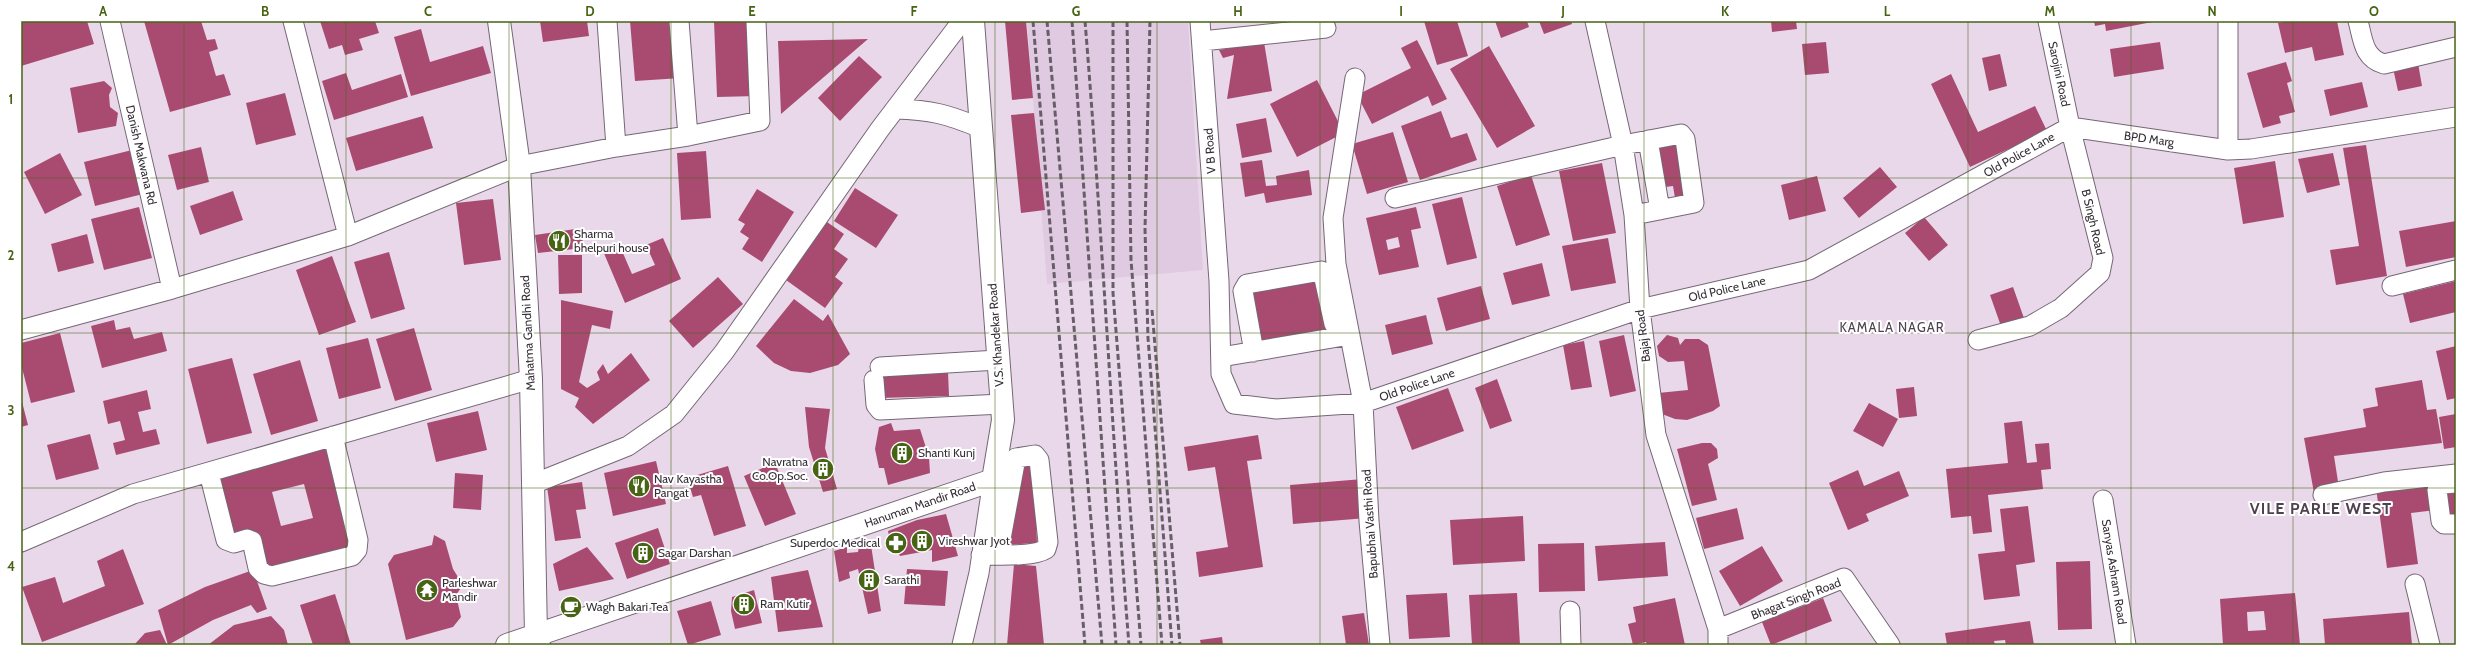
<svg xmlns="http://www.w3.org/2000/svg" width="2477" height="666" viewBox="0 0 2477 666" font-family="Cabin,sans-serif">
  <rect width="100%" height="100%" fill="#e9d8ea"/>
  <path fill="#e0cae1" d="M1027,21H1188L1203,270L1047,284Z"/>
  <path fill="#a94b71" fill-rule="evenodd" d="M27,21H87L94,44L21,66V23Z
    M144,21H201L207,40L215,39L218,49L209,52L216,76L224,74L231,95L170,112Z
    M320,21H375L379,33L359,39L363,50L345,55L342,45L329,49Z
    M540,21H587L589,36L543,42Z
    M630,21H676L681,78L635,81Z
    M714,21H754L757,96L717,97Z
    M1005,21H1026L1033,98L1012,100Z
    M1424,21H1457L1468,56L1437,65Z
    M1495,21H1527L1529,27L1501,38Z
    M1539,21H1571L1572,24L1544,34Z
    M1771,21H1796L1797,29L1772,32Z
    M2094,21H2152V22L2106,31L2105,24L2095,26Z
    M2289,21H2337L2344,55L2315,61L2312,47L2285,53L2278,23Z
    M421,29L430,62L483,46L491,73L411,96L394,37Z
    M868,39L781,114L778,41Z
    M1417,40L1447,99L1432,106L1428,96L1372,124L1357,95L1411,68L1401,48Z
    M1264,42L1272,91L1227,99L1234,55L1223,58L1219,50Z
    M1826,42L1829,73L1805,75L1802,44Z
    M2160,42L2164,69L2114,77L2110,49Z
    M1489,46L1535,126L1497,148L1450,69Z
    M2000,54L2007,86L1989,91L1982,58Z
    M859,56L882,77L840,121L818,98Z
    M2286,62L2292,81L2287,83L2295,112L2279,116L2281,123L2263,128L2247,73Z
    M2418,63L2422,86L2398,91L2393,68Z
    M346,73L352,90L401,74L408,97L334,120L322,81Z
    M1951,74L1978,132L2035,106L2047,131L1970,167L1931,84Z
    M1317,80L1344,133L1297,157L1270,104Z
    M104,81L112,88L109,95L110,107L118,113L116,126L78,133L70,88Z
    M2362,82L2368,107L2330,116L2324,90Z
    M285,93L296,135L256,145L246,103Z
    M1441,111L1451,138L1467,133L1477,160L1420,180L1401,126Z
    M1034,113L1045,210L1021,213L1011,115Z
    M423,116L433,148L356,171L346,138Z
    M1266,118L1272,152L1242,158L1236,124Z
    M1393,132L1408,182L1367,194L1352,144Z
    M1683,143L1689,196L1675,198L1673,186L1658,188L1653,147Z
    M2366,145L2387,276L2336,285L2330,250L2359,246L2343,148Z
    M201,147L209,182L177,190L168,155Z
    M132,150L143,194L95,206L84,162Z
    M706,151L711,218L681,220L677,153Z
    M60,153L82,195L45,214L24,172Z
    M2333,153L2340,185L2307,193L2298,159Z
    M1262,160L1266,186L1277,185L1276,176L1309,170L1312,195L1266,203L1264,193L1245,197L1240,163Z
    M2275,161L2284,217L2243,224L2234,168Z
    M1602,163L1616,233L1573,241L1559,171Z
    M1880,167L1897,187L1859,218L1843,198Z
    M1531,175L1550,235L1516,246L1497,186Z
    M1817,176L1826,211L1789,220L1781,185Z
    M855,188L898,215L876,248L834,221Z
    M757,189L794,212L762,262L742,249L749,238L740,232L745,224L738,220Z
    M233,191L243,220L200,235L190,206Z
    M1462,197L1477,258L1447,265L1432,204Z
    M493,199L501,260L464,265L456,203Z
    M139,207L152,258L104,270L91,219Z
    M1416,207L1421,228L1411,230L1419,267L1379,275L1366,218ZM1398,237L1400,247L1388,250L1386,240Z
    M1924,217L1948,245L1929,261L1905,233Z
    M2456,221V257L2406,267L2399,231Z
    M827,222L844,234L834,249L848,259L835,277L843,283L825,308L786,280Z
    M582,228L583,248L538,253L535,235Z
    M87,234L94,263L58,272L51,244Z
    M663,238L681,279L625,303L603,251L619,244L632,274L655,265L646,245Z
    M1608,238L1616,283L1571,291L1562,246Z
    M389,252L405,309L371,319L354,262Z
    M558,255H582V293L559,294Z
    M332,256L356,322L319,335L296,270Z
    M1542,263L1550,296L1512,305L1503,273Z
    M718,277L743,304L693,348L669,321Z
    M1318,278L1328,332L1261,344L1251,290Z
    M2456,281V312L2410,323L2403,294Z
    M1481,286L1490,319L1446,331L1437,298Z
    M2013,287L2025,321L2002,329L1990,295Z
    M794,299L823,321L828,314L850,354L838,365L810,373L791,371L774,363L756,346Z
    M561,300L613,311L610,329L592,325L579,382L587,388L600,380L597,372L603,364L608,374L631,353L650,380L593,424L575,407L579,398L561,389Z
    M1426,315L1433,344L1392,355L1385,325Z
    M114,320L116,330L130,327L134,339L162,332L167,351L102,368L91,326Z
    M414,328L432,390L395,401L376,339Z
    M60,333L75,392L31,403L21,364V343Z
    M1624,335L1636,391L1610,397L1599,341Z
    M1667,335L1678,338L1680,345L1685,339H1699L1708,345L1720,406L1713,411L1687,420L1675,419L1662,414L1658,393L1688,390L1684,361L1668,362L1659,356L1657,346Z
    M368,338L381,388L339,399L326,348Z
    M1584,341L1592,387L1571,390L1563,345Z
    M2456,346V398L2447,400L2436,351Z
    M232,358L252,433L207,444L188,369Z
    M300,360L318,421L271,435L253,374Z
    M948,372L949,396L879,398V374Z
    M1497,379L1512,421L1490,429L1475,388Z
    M2422,380L2427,410L2436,409L2442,443L2334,456L2339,488L2314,493L2304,438L2366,427L2363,409L2378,406L2375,388Z
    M1914,387L1917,416L1899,418L1896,389Z
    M1448,388L1464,431L1412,450L1396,407Z
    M147,390L151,409L138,412L143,432L156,429L160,444L116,455L113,443L125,440L120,421L108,424L103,401Z
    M21,398L28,425L21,427Z
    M1869,403L1898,419L1883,447L1853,431Z
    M805,407L830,409L825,448L837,489L823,492L809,447Z
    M478,411L487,450L436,462L427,423Z
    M2456,414V447L2444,449L2439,417Z
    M2022,421L2027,463L2037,462L2035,444L2049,443L2051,469L2041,470L2043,489L1988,495L1992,532L1973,534L1971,516L1951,518L1946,469L2008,463L2004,423Z
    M891,423L894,431L920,429L929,457L930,473L888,485L884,468H879L875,449L879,427Z
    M90,434L99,469L56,480L47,445Z
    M1258,435L1262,459L1247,461L1263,567L1199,577L1196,552L1228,547L1215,467L1188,471L1184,447Z
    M1702,443H1711L1717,449L1718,458L1708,464L1717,500L1692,506L1677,449Z
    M326,446L352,548L263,571L253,531L232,537L216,475ZM304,484L313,518L281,526L272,492Z
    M656,461L666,504L613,516L604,473Z
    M775,463L796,514L765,526L744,476Z
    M1023,463L1034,465L1037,543L1004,545Z
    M728,466L746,526L714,536L701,495L693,497L687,478Z
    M1858,470L1864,486L1899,471L1909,496L1866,514L1869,521L1848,530L1829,483Z
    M455,473L483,475L481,510L453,508Z
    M1363,479L1367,518L1293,524L1290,485Z
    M2432,481L2436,510L2411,513L2418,564L2387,568L2376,488Z
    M582,482L586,509L576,510L581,538L555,541L547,487Z
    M2456,488V520L2445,522L2441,490Z
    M2028,506L2035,562L2016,565L2020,596L1984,600L1978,554L2005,551L2000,509Z
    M1737,508L1744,539L1704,549L1696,518Z
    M946,514L958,556L932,562V550L900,556L898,552L892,551L888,531L917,520Z
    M1523,516L1525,561L1453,565L1450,520Z
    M658,528L670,564L627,579L615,543Z
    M434,535L445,541L453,569L463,585L456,595L461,617L453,627L406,640L388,564L394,555L432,545Z
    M1665,542L1668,576L1598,581L1595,546Z
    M1584,543L1585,591L1539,592L1538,544Z
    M871,545L881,611L868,614L858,569L849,572L850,578L839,582L834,551L847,547V553L858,552L859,546Z
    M1762,546L1783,581L1740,606L1719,571Z
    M587,547L614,579L559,591L553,564Z
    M123,549L144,604L42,642L22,587L55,577L63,603L105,586L97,561Z
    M2090,561L2092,629L2058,630L2056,562Z
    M1014,564L1036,566L1044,645H1007Z
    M907,569L948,571L945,606L904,604Z
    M253,570L267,609L257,613L251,605L213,620L168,645L158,610L205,587Z
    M808,570L823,627L778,632L771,577Z
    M754,590L762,623L735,629L731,611L732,597Z
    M1447,593L1450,637L1409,639L1406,595Z
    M1517,593L1520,645H1472L1469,595Z
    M2295,593L2300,645H2223L2220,599ZM2264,611L2266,630L2248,631L2247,612Z
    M335,594L351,645H313L300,605Z
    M1675,598L1685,645H1647L1646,642L1633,645L1628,624L1636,622L1633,607Z
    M1823,598L1832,621L1771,645L1762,622Z
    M711,601L721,635L688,645L677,611Z
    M2409,612L2412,645H2325L2323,619Z
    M1364,613L1369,645H1346L1342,616Z
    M271,616L284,630L288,645H208L234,625Z
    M2030,621L2034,645H2006L2005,640L1994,641L1995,645H1947L1945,633Z
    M160,630L167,645H134L145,633Z
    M1222,637L1223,645H1201L1200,640Z"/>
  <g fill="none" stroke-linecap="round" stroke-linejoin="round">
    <g stroke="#756776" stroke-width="21">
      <path id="street" d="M110,21L172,289
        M293,21L348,236
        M607,21L616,147
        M679,21L688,136
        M1200,21L1219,281L1221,374L1234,404L1276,409L1363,403L1640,309L1809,270L2070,127
        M1595,21L1623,145L1634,215L1640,309L1656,435L1718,629V645
        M2358,21C2363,39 2363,58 2384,64L2456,47
        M1202,41L1326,28
        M1355,78L1333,218L1336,264L1363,403L1369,521L1380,645
        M895,109C932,110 946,114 981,128
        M2070,127L2228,150L2251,149L2456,117
        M1648,140L1660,210
        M2228,150V21
        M1395,198L1623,145L1681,134L1685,139L1694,203L1634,215
        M2392,286L2456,270
        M21,330L172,289L348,236L519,166L616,147L688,136L760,121L756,21
        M1978,340L2030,326L2061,308L2100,273L2103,258L2070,127L2048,21
        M1254,352L1243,291L1247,284L1321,271L1323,274L1334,324
        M1221,357L1350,335
        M880,367L998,360
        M874,380L876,405L880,410L1002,404
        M209,473L226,540L234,543L247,539L252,541L258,568L264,574L272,576L352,556L357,550L358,540L333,436
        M2456,483L2443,484L2437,490L2441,521L2444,524H2456
        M533,484L628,446L674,414L724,352L880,129L962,21
        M2323,495L2384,482L2456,474
        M2103,500L2126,645
        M21,542L133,494L531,379
        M981,555C997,555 1034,557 1046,549L1048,542L1039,460L1035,455L1016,458L998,555
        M2415,584L2430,645
        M1570,611L1571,645
        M1718,629L1844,578L1890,645
        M962,645L979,573L993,480"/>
    </g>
    <g stroke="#756776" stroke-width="24">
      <path id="secondary" d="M499,21L519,166L531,379L536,635L539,645
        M507,645L993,480L1003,420L973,21"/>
    </g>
    <use href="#street" stroke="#fff" stroke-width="19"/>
    <use href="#secondary" stroke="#fff" stroke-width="22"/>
    <path stroke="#675e68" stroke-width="3" stroke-dasharray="6 3" stroke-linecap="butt" d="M1033,21L1085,645
      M1047,21L1102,645
      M1072,21L1116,645
      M1085,21C1102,229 1112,437 1129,645
      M1113,21V293L1141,645
      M1127,21L1131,260L1162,645
      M1150,21L1145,229L1148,338L1172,645
      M1152,310L1180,645"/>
  </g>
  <path fill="none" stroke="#476314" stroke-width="1" stroke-opacity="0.55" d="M184,21V645M346,21V645M509,21V645M671,21V645M833,21V645M995,21V645M1157,21V645M1320,21V645M1482,21V645M1644,21V645M1806,21V645M1968,21V645M2131,21V645M2293,21V645M21,178H2456M21,333H2456M21,488H2456"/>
  <defs>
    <g id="restaurant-disc" transform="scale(1.15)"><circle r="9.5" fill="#476314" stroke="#fff"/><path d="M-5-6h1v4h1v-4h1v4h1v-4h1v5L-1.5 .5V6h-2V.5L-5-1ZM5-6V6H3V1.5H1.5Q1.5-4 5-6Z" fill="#fff"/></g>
    <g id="building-disc" transform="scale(1.15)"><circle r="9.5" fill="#476314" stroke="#fff"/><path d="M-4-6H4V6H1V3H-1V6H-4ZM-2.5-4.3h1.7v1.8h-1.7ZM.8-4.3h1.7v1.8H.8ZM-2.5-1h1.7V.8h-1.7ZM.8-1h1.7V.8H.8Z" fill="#fff"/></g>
    <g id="pharmacy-disc" transform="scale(1.15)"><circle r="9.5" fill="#476314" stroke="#fff"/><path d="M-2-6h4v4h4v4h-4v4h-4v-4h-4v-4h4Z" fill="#fff"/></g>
    <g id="temple-disc" transform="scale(1.15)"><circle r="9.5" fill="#476314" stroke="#fff"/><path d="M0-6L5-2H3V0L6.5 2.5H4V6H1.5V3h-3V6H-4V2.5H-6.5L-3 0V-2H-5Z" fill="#fff"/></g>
    <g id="cafe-disc" transform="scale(1.15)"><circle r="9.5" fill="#476314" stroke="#fff"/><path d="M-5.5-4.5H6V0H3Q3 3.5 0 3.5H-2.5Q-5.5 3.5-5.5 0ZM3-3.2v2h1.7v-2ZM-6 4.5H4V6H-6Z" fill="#fff"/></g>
  </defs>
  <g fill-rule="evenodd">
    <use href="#restaurant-disc" x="559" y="241"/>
    <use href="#building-disc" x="902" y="453"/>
    <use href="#building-disc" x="823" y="469"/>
    <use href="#restaurant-disc" x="639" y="486"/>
    <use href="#building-disc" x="922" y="541"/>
    <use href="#pharmacy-disc" x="896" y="543"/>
    <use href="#building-disc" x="643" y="553"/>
    <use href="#building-disc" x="869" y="580"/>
    <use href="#temple-disc" x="427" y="590"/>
    <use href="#building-disc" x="744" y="604"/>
    <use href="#cafe-disc" x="571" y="607"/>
  </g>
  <g text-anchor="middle" stroke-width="4" stroke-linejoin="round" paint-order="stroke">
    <g font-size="12" fill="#363037" stroke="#fff">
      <text transform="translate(2059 74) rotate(78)" y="4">Sarojini Road</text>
      <text transform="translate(2149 139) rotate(8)" y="4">BPD Marg</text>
      <text transform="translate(1210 151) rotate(-94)" y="4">V B Road</text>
      <text transform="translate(141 155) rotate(77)" y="4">Danish Makwana Rd</text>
      <text transform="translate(2019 155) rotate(-29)" y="4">Old Police Lane</text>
      <text transform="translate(2093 222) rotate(77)" y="4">B Singh Road</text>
      <text transform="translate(1727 289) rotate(-13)" y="4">Old Police Lane</text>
      <text transform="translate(528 333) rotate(-93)" y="4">Mahatma Gandhi Road</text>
      <text transform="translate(996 335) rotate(-94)" y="4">V.S. Khandekar Road</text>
      <text transform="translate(1643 336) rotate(-97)" y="4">Bajaj Road</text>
      <text transform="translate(1417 385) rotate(-19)" y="4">Old Police Lane</text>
      <text transform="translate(920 505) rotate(-19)" y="4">Hanuman Mandir Road</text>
      <text transform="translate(1370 524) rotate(-94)" y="4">Bapubhai Vasthi Road</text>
      <text transform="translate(2114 572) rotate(81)" y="4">Sanyas Ashram Road</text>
      <text transform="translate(1796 599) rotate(-21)" y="4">Bhagat Singh Road</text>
    </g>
    <g font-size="12" fill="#363037" stroke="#fff" text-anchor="start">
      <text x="574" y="238">Sharma<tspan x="574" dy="14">bhelpuri house</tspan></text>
      <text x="918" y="457">Shanti Kunj</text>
      <text x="808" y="466" text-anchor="end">Navratna<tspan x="808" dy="14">Co.Op.Soc.</tspan></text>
      <text x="654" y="483">Nav Kayastha<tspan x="654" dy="14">Pangat</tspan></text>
      <text x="938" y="545">Vireshwar Jyot</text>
      <text x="880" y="547" text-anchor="end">Superdoc Medical</text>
      <text x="658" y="557">Sagar Darshan</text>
      <text x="884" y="584">Sarathi</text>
      <text x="442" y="587">Parleshwar<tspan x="442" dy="14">Mandir</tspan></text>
      <text x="760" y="608">Ram Kutir</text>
      <text x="586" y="611">Wagh Bakari Tea</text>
    </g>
    <g font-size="13" letter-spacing="1" fill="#4f4250" stroke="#fff">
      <text x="1892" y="332">KAMALA NAGAR</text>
    </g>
    <g font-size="16" font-weight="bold" letter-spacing="1" fill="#4f4250" stroke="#fff">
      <text x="2321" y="514">VILE PARLE WEST</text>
    </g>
  </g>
  <rect width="2477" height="666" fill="none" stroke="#ffffff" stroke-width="44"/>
  <rect x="22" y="22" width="2433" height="622" fill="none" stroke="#476314" stroke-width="1.5"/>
  <g font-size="13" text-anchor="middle" font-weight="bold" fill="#476314">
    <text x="103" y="16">A</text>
    <text x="265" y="16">B</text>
    <text x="428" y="16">C</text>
    <text x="590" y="16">D</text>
    <text x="752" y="16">E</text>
    <text x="914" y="16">F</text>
    <text x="1076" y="16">G</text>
    <text x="1238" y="16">H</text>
    <text x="1401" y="16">I</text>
    <text x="1563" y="16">J</text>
    <text x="1725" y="16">K</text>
    <text x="1887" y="16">L</text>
    <text x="2050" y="16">M</text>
    <text x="2212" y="16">N</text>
    <text x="2374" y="16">O</text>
    <text x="11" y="104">1</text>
    <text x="11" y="260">2</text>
    <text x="11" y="415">3</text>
    <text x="11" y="571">4</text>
  </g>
</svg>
